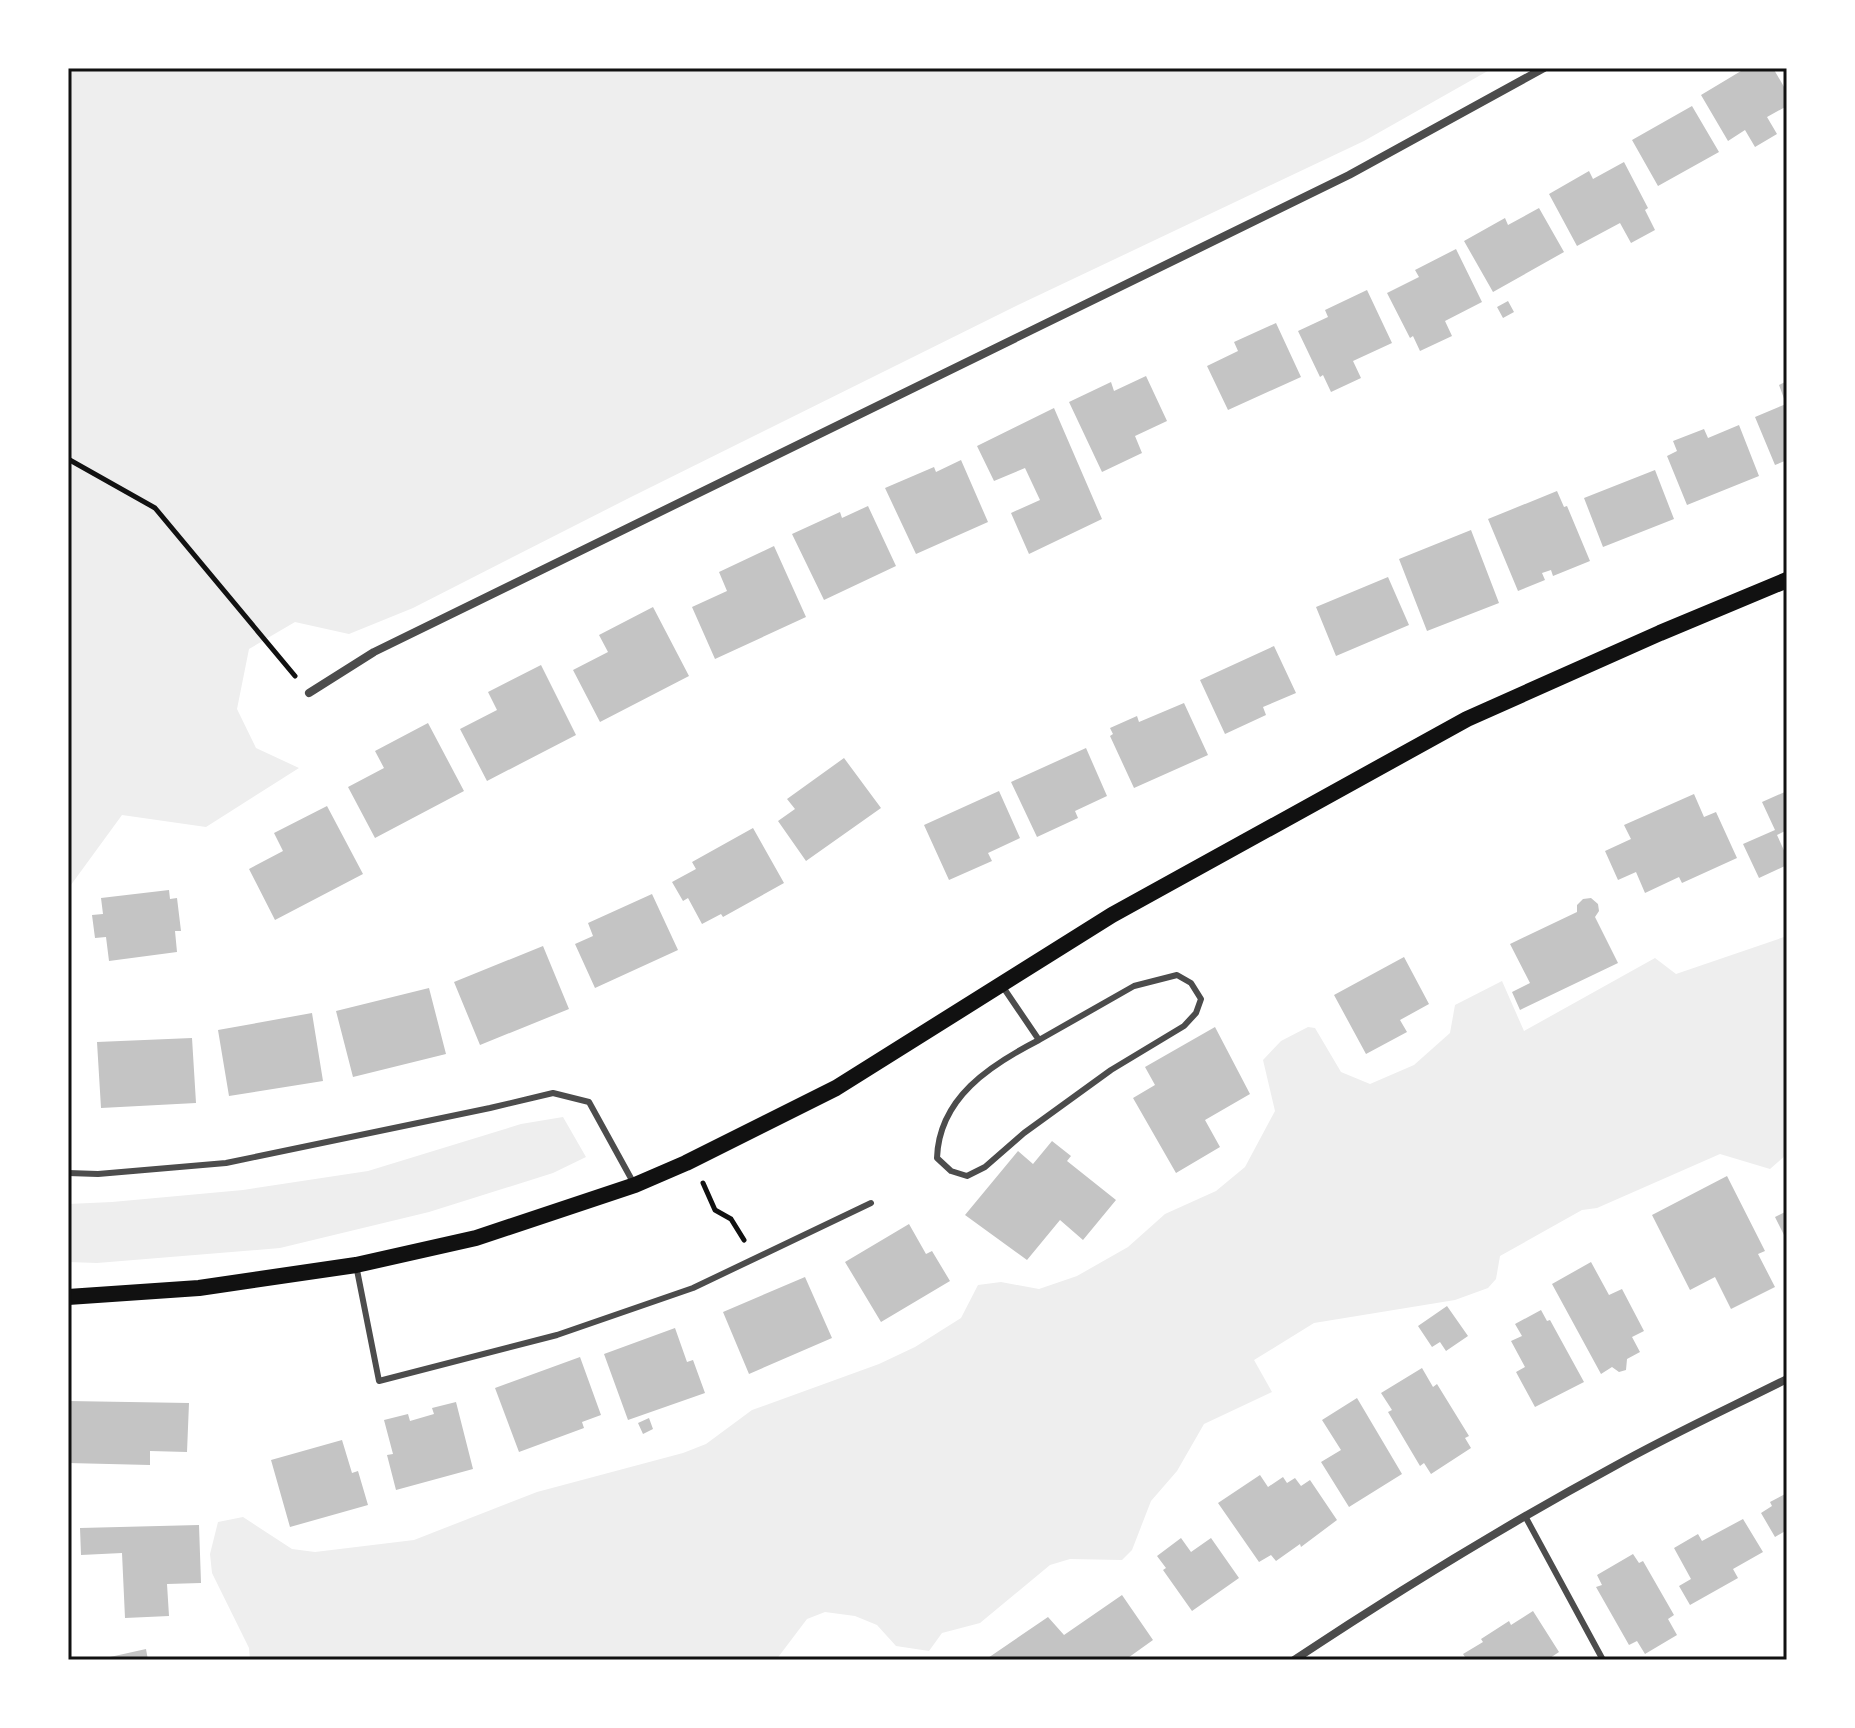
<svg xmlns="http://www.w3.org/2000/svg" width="1855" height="1728" viewBox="0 0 1855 1728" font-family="'Exo 2',sans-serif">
  <rect width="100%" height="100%" fill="#fff"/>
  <path fill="#eee" d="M68,68H1493L1364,141L1018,305L629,498L413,608L349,634L295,622L249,649L237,709L256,748L299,768L206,827L122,815L68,889Z
    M1787,936V1154L1770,1169L1720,1154L1597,1208L1582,1210L1500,1256L1496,1279L1488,1288L1455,1300L1314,1323L1254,1360L1272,1392L1204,1424L1177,1471L1151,1501L1132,1550L1122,1560L1070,1559L1050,1565L980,1623L942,1633L929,1651L896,1646L877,1625L855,1616L825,1612L807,1619L776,1660H250L249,1648L212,1573L210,1554L218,1522L243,1517L292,1549L315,1552L414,1540L537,1492L683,1453L706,1444L752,1410L879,1364L915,1347L961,1318L978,1285L1001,1282L1039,1289L1077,1276L1128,1247L1165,1214L1216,1191L1245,1167L1275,1111L1263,1060L1281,1041L1308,1027L1315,1028L1341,1072L1370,1084L1414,1065L1450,1033L1455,1005L1502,981L1524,1031L1655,958L1676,974Z
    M563,1117L586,1157L553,1173L429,1212L280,1248L97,1263L68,1262V1204L112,1202L243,1190L368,1171L521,1124Z"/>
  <path fill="#c4c4c4" d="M1746,68H1773L1787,92V106L1767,117L1777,134L1755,147L1745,130L1728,141L1701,95Z
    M1692,106L1719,152L1658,186L1632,140Z
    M1624,162L1648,208L1645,210L1655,230L1631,243L1620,223L1577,246L1549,194L1589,171L1593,179Z
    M1539,208L1564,252L1493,292L1464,241L1505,218L1508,225Z
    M1456,249L1482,302L1445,321L1452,336L1420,351L1413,336L1410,338L1387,293L1419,277L1415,270Z
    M1367,290L1392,343L1353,361L1361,378L1331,392L1323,375L1320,377L1298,331L1328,317L1325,310Z
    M1508,301L1514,312L1503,318L1497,307Z
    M1276,323L1301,377L1228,410L1207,366L1238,351L1234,342Z
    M1146,376L1167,421L1135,436L1142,453L1102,472L1069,402L1111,382L1114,391Z
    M1787,381V460L1775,465L1755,417L1786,404L1779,385Z
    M1054,408L1102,519L1029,554L1011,513L1040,500L1025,468L994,481L977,446Z
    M1739,425L1759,476L1687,505L1667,456L1677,451L1673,441L1704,429L1708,438Z
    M961,460L988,522L916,554L885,488L934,467L936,472Z
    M1655,470L1674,519L1603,547L1584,498Z
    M1557,491L1564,507L1567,506L1590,561L1553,576L1551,570L1542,573L1545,580L1518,591L1488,519Z
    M868,506L896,566L824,600L792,534L840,512L842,518Z
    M1471,530L1499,603L1427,631L1399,559Z
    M774,546L806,617L715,659L692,607L727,591L719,572Z
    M1388,577L1409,625L1336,656L1316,607Z
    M653,607L689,676L600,722L573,670L608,652L599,635Z
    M1274,646L1296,693L1263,707L1266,715L1225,734L1200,680Z
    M541,665L576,735L487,781L460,729L497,710L488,692Z
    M1184,703L1208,755L1134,788L1110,736L1113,734L1110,728L1137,716L1139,722Z
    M428,723L464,791L375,838L348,787L384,768L375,751Z
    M1086,748L1107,796L1075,811L1078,818L1037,837L1011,782Z
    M844,758L881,808L806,861L778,821L795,809L787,799Z
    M999,791L1020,838L988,853L992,861L949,880L924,825Z
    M1787,791V830L1777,835L1787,857V865L1759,878L1743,844L1775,830L1762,802Z
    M1694,794L1704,817L1716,812L1737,858L1682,883L1679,877L1645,893L1636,872L1618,880L1605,851L1631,839L1624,825Z
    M327,806L363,874L275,920L249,869L283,851L274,833Z
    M753,828L784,883L723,917L721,914L702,924L688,898L683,901L672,882L696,869L692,862Z
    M169,890L170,899L177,898L181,931H175L177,952L109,961L106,937L95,938L92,915L103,914L101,898Z
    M652,894L678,950L595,988L575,944L593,936L588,923Z
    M1591,898L1598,904L1599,911L1595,917L1618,963L1520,1010L1512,992L1530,983L1510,944L1577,912V905L1583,899Z
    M543,946L569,1009L480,1045L454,982Z
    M1404,957L1429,1004L1400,1020L1407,1032L1366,1054L1334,995Z
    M429,988L446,1054L353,1077L336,1011Z
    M312,1013L323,1081L229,1096L218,1030Z
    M1215,1027L1250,1094L1205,1120L1220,1147L1176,1173L1133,1098L1155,1085L1145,1067Z
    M192,1038L196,1103L101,1108L97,1042Z
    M1052,1141L1071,1156L1067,1161L1116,1200L1083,1240L1060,1220L1027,1260L965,1215L1018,1151L1033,1164Z
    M1727,1176L1765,1251L1758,1254L1775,1287L1731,1309L1715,1277L1690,1290L1652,1215Z
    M1787,1211V1241L1775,1217Z
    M909,1224L926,1254L932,1251L950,1281L881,1322L845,1262Z
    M1591,1262L1609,1295L1622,1289L1644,1331L1632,1337L1640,1352L1627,1359L1626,1370L1619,1372L1612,1367L1601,1374L1552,1284Z
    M805,1277L832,1338L749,1374L723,1312Z
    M1447,1306L1468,1336L1446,1351L1440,1342L1432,1347L1418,1326Z
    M1541,1310L1547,1321L1550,1320L1584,1382L1535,1407L1516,1372L1525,1367L1511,1341L1522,1336L1515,1324Z
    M675,1328L687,1362L693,1360L705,1393L628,1420L604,1354Z
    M580,1357L601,1415L582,1422L584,1428L519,1452L495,1388Z
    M1422,1368L1433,1387L1437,1384L1469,1436L1465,1438L1471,1448L1431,1474L1424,1463L1420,1466L1388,1412L1392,1410L1381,1393Z
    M1357,1398L1402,1474L1349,1507L1321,1462L1341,1450L1322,1420Z
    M68,1401L189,1403L187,1452L150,1451V1465L68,1463Z
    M456,1402L473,1469L396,1490L387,1455L393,1454L384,1420L408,1414L410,1421L434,1414L432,1408Z
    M649,1418L653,1429L643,1434L638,1423Z
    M342,1440L352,1473L358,1471L368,1505L290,1527L271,1460Z
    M1260,1475L1268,1487L1283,1477L1287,1483L1295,1478L1301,1486L1310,1480L1337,1520L1301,1547L1300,1544L1276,1561L1271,1555L1259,1562L1218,1503Z
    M1787,1493V1530L1775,1537L1761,1513L1772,1506L1770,1502Z
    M1743,1519L1763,1552L1733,1569L1738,1578L1690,1605L1679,1586L1691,1579L1674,1548L1698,1534L1702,1541Z
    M199,1525L201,1583L167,1584L169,1616L125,1618L122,1553L81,1555L80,1528Z
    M1181,1538L1191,1552L1211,1538L1239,1578L1192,1611L1163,1570L1166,1568L1157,1556Z
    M1633,1554L1639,1563L1643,1561L1674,1615L1668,1619L1677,1635L1645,1654L1637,1641L1629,1645L1596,1587L1602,1585L1597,1575Z
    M1122,1595L1153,1640L1125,1660H985L1048,1617L1064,1635Z
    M1533,1611L1559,1652L1547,1660H1467L1463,1654L1483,1642L1481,1639L1509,1621L1511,1625Z
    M146,1649L148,1660H111L110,1657Z"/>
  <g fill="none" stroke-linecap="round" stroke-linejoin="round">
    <path stroke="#111" stroke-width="5" d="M68,459L155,508L295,676
      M703,1183L715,1210L731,1219L744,1240"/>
    <path stroke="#4c4c4c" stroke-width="6" d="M1003,987L1039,1040L1134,986L1177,975L1191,983L1201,999L1196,1013L1184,1026L1111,1070L1024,1133L985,1167L967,1176L951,1171L937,1158C939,1098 990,1065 1039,1040
      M68,1173L98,1174L226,1163L490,1108L553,1093L589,1102L633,1182
      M356,1265L379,1381L557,1335L693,1288L871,1203
      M1525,1516L1603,1660"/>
    <path stroke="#4c4c4c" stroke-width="8" d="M309,693L374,652L1349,175L1544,68
      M1294,1660C1398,1591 1504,1526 1613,1467C1670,1435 1729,1408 1787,1379"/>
    <path stroke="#111" stroke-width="16" d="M68,1297L199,1288L356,1265L476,1238L635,1185L686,1163L836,1088L1112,915L1467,719L1660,633L1787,580"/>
  </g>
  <rect width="1855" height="1728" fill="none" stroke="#ffffff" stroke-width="140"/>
  <rect x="70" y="70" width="1715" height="1588" fill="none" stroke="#111" stroke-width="3"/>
</svg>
